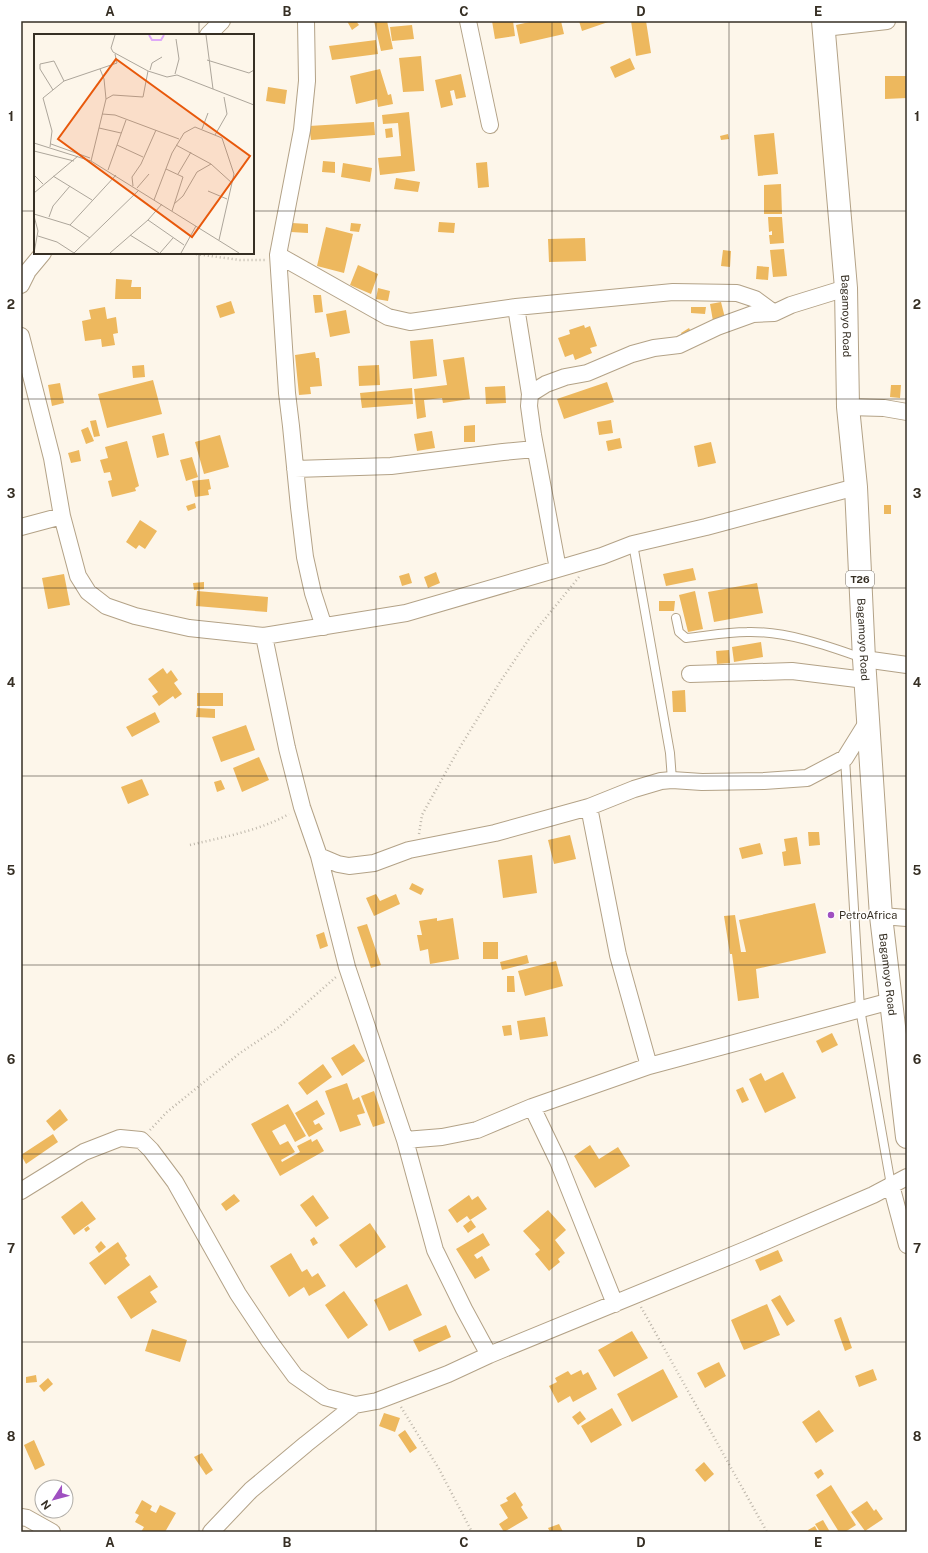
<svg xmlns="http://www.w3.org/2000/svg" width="928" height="1553" viewBox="0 0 928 1553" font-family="'Public Sans',sans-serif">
  <rect width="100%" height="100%" fill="#fdf6ea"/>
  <path fill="#edb85e" d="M347,21H356L359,25L352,30Z
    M374,21H387L393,49L381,51Z
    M492,21H513L515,36L495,39Z
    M534,21H561L564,34L520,44L516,25Z
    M579,21H611L582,31Z
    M631,21H646L651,53L636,56Z
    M412,25L414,39L392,41L390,27Z
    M376,40L378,54L332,60L329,46Z
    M421,56L424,91L403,92L399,58Z
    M630,58L635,69L615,78L610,67Z
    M380,69L388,95L391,94L393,104L378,107L377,99L356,104L350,76Z
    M461,74L466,97L456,99L454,90L450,91L453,105L441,108L435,80Z
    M885,76H907V98L885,99Z
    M268,87L287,90L285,104L266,101Z
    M409,112L415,171L380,175L378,158L401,156L398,123L383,124L382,115Z
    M374,122L375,135L311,140L309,126Z
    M392,128L393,137L386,138L385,129Z
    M774,133L778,174L758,176L754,135Z
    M728,134L729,139L721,140L720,136Z
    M323,161L335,162V173L322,172Z
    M487,162L489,187L478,188L476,163Z
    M343,163L372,168L370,182L341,177Z
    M396,178L420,182L418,192L394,189Z
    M781,184L782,214H764V185Z
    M768,217H782L784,243L770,244L769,235H772V231L769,232Z
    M439,222L455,223L454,233L438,232Z
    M292,223L308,224V233L291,232Z
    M351,223L361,224L359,232L350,231Z
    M326,227L353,234L344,273L317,266Z
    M585,238L586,261L549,262L548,239Z
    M784,249L787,276L773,277L770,250Z
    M723,250L731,251L730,267L721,266Z
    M358,265L378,274L371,294L350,285Z
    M757,266L769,267L768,280L756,279Z
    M116,279L132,280L131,287H141V299H115Z
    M378,288L390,291L388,301L376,299Z
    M313,295H321L323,312L315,313Z
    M231,301L235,313L220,318L216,306Z
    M721,302L725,318L713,321L710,304Z
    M105,307L107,319L116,317L118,333L113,334L115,345L102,347L101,339L85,341L82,321L91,319L89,310Z
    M691,307H706L705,314L691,313Z
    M346,310L350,333L330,337L326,314Z
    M584,325L585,328L590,326L597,346L590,348L592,353L575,360L573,354L565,357L558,338L570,334L569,330Z
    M689,328L693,336L684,340L681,333Z
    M433,339L437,376L413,379L410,341Z
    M315,352L316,358H319L322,386L310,387L311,394L299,395L295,355Z
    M464,357L470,399L443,403L442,398L424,400L426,417L417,419L414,389L447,385L443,360Z
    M144,365L145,377L133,378L132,366Z
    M379,365L380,385L359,386L358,366Z
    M153,380L162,414L107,428L98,394Z
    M607,382L614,402L564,419L557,399Z
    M60,383L64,403L52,406L48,385Z
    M891,385H901L900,398L890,397Z
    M505,386L506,403L486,404L485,387Z
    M412,388L413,404L362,408L360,393Z
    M96,420L100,436L94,437L90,421Z
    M611,420L613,433L599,435L597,422Z
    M475,425V442H464V426Z
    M88,427L94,441L86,444L81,430Z
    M432,431L435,448L417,451L414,434Z
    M164,433L169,455L157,458L152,436Z
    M220,435L229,467L204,474L195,442Z
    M620,438L622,448L608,451L606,441Z
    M127,441L139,486L135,488L136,491L112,497L108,481L112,480L110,472L104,473L100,460L108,458L105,447Z
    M711,442L716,463L698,467L694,446Z
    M79,450L81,461L71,463L68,453Z
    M192,457L198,477L186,481L180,460Z
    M209,479L211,489L208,490L209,495L195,497L192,481Z
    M195,503L196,508L188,511L186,506Z
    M884,505H891V514H884Z
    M140,520L157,531L145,549L139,545L136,549L126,542Z
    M693,568L696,580L666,586L663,574Z
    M436,572L440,583L428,588L424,577Z
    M409,573L412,583L402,586L399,576Z
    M64,574L70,605L48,609L42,578Z
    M204,582V589L194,590L193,583Z
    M757,583L763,613L714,622L708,592Z
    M197,591L268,597L267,612L196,606Z
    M695,591L703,629L688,632L679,595Z
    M659,601H675L674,611H659Z
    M761,642L763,657L734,662L732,647Z
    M729,650L730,663L717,664L716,651Z
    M163,668L167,674L171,670L178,680L174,683L182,694L175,699L173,696L159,706L152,696L158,692L148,679Z
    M685,690L686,712H673L672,691Z
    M197,693H223V706H197Z
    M197,708L215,709V718L196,717Z
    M155,712L160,722L132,737L126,727Z
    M246,725L255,750L221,762L212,737Z
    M259,757L269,780L242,792L233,768Z
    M142,779L149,795L128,804L121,787Z
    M221,780L225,789L217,792L214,782Z
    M808,832H819L820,845L809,846Z
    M570,835L576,859L554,864L548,840Z
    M797,837L801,864L784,866L782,852L786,851L784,839Z
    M760,843L763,854L742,859L739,848Z
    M532,855L537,893L503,898L498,860Z
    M412,883L424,889L421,895L409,889Z
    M376,894L380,901L396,894L400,904L374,916L366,898Z
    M815,903L826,953L756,969L759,998L738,1001L732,954H730L724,916L735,915L741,952H746L739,920Z
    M437,918V921L453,918L459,959L430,964L428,949L420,951L417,935H422L419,921Z
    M367,924L381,965L371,968L357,927Z
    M324,932L328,946L320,949L316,935Z
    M483,942H498V959H483Z
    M527,955L529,963L502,970L500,962Z
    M556,961L563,986L525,996L518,971Z
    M507,976H514L515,992H507Z
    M545,1017L548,1036L520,1040L517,1021Z
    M511,1025L512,1035L504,1036L502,1026Z
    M832,1033L838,1045L822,1053L816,1041Z
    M354,1044L365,1061L342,1076L331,1058Z
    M323,1064L332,1077L307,1095L298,1083Z
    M783,1072L796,1098L765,1113L749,1079L761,1073L765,1081Z
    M347,1083L353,1100L359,1097L365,1113L357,1115L361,1125L340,1132L325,1091Z
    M743,1087L749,1100L742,1103L736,1090Z
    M374,1091L385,1123L373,1127L361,1096Z
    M317,1100L325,1114L313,1121L315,1125L319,1123L323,1129L309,1137L295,1113Z
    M288,1104L306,1136L295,1142L285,1124L272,1131L280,1145L288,1141L295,1152L281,1160L282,1162L300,1152L297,1146L311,1139L312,1142L317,1139L324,1151L280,1176L251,1124Z
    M60,1109L68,1120L54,1131L46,1121Z
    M53,1134L58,1142L26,1164L21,1155Z
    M590,1145L599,1159L618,1147L630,1166L595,1188L574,1156Z
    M234,1194L240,1201L226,1211L221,1204Z
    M313,1195L329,1218L316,1227L300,1205Z
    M469,1195L472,1200L478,1196L487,1209L470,1220L467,1216L457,1223L448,1210Z
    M82,1201L96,1219L74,1235L61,1217Z
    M548,1210L566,1230L555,1240L565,1253L558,1259L560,1262L549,1271L535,1254L540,1250L523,1231Z
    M471,1220L476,1227L468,1233L463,1226Z
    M370,1223L386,1247L356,1268L339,1245Z
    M88,1226L90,1229L86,1232L84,1229Z
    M483,1233L490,1245L474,1255L477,1259L482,1256L490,1270L475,1279L456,1249Z
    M314,1237L318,1243L313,1246L310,1240Z
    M101,1241L106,1247L99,1253L95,1247Z
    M118,1242L127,1256L125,1258L130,1265L105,1285L89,1263Z
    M778,1250L783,1261L760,1271L755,1260Z
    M291,1253L302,1272L307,1269L312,1277L318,1273L326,1286L309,1296L304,1287L289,1297L270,1266Z
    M150,1275L158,1287L150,1292L157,1302L131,1319L117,1297Z
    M407,1284L422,1315L389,1331L374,1300Z
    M344,1291L368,1325L348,1339L325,1305Z
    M780,1295L795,1321L787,1326L771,1300Z
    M767,1304L780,1335L744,1350L731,1320Z
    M841,1317L852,1348L845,1351L834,1320Z
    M446,1325L451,1337L419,1352L413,1340Z
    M152,1329L187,1340L180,1362L145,1351Z
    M632,1331L648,1358L614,1377L598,1350Z
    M719,1362L726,1376L705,1388L697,1373Z
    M663,1369L678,1397L632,1422L617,1394Z
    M873,1369L877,1380L859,1387L855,1376Z
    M581,1370L583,1375L588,1372L597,1389L573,1402L570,1396L558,1403L549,1386L557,1382L555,1378L568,1371L571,1375Z
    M36,1375L37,1382L26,1383V1377Z
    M48,1378L53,1384L44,1392L39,1386Z
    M612,1408L622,1425L591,1443L581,1426Z
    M819,1410L834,1431L816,1443L802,1422Z
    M580,1411L586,1419L578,1425L572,1417Z
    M384,1413L400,1418L395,1432L379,1426Z
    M405,1430L417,1448L410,1453L398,1435Z
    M34,1440L45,1465L35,1470L24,1445Z
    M202,1453L213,1470L206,1475L194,1457Z
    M704,1462L714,1474L705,1482L695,1470Z
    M821,1469L824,1474L818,1479L814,1473Z
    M831,1485L856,1525L845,1532H839L816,1495Z
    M515,1492L523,1505L521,1507L528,1518L504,1532L499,1524L508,1518L500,1505L508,1501L506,1498Z
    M142,1500L152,1506L150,1510L156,1513L160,1505L176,1513L165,1532H141L144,1527L135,1522L139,1515L135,1513Z
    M867,1501L874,1511L876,1509L883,1519L865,1531L851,1512Z
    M823,1520L830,1532H820L815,1524Z
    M559,1524L563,1532H550L548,1528Z
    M815,1526L818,1532H809L808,1530Z"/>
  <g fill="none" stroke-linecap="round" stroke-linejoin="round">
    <g stroke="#b3a287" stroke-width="10">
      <path id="service" d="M633,544L670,753L672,780
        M676,618L679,632L686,638C706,636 726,632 747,632C785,631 826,645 862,658
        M845,758L860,1009L891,1185"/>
    </g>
    <g stroke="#b3a287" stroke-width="18">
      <path id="minor" d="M306,21L307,81L302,130L278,255L287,393L291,426L299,507L305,557L313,593L324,627
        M468,21L490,125
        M824,28L887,21
        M208,35L222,21
        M278,255L388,317L410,322L516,307L673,292L737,293L755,299L774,313
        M21,285L28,271L43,253
        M516,307L530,394
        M21,336L52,458L62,516L78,576L88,592L106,606L135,616L189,628L264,636L406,613L602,556L633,544L706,527L856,487
        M848,407L884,408L907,412
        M295,469L391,466L503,452L535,449
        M21,527L62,516
        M558,569L533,435L529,406L530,394L546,384L565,377L587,373L632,354L654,348L679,345L717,327L753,314L774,313L791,305L846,288
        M264,636L287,748L302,807L319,856L347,967L405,1140L435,1250L464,1309L489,1355
        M864,659L907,665
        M690,674L792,671L865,680
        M589,807L618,955L649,1066
        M319,856L338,864L349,866L374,863L409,850L495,833L589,807L634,789L661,781L672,780L702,782L764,781L807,778L845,758L868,721
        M881,916L907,918
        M532,1107L558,1161L615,1304
        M405,1140L442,1137L477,1130L532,1107L649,1066L891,1001
        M891,1185L907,1245
        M21,1191L84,1152L120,1138L141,1140L151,1150L175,1182L238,1294L270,1342L295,1376L325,1397L355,1405L377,1401L448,1374L489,1355L745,1250L873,1195L907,1177
        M21,1517L27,1518L52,1532
        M211,1532L251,1490L306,1444L355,1405"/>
    </g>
    <g stroke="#b3a287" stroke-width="24">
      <g id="trunk">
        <path id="s1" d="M823,21L846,288L848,407L856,487L864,659L881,916L907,1137"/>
      </g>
    </g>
    <path stroke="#beb7ab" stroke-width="2.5" stroke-dasharray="1 3" stroke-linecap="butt" d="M188,253L240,260H265
      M419,834L422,815L457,752L500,682L531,636L579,577
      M190,845C223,837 259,831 289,814
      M150,1130L167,1112L240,1053L279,1027L336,977
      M641,1307L767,1532
      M401,1407L439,1469L472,1532"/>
    <use href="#service" stroke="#fff" stroke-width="8"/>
    <use href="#minor" stroke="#fff" stroke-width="16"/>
    <use href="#trunk" stroke="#fff" stroke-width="22"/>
  </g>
  <path fill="none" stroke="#362f24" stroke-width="1" stroke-opacity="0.55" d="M199,21V35M376,21V1532M552,21V1532M729,21V1532M21,211H35M253,211H907M199,253V1532M21,399H907M21,588H907M21,776H907M21,965H907M21,1154H907M21,1342H907"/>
  <circle fill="#9f50c1" stroke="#fff" stroke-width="1.5" cx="831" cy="915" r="4"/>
  <g text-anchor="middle" stroke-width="3" stroke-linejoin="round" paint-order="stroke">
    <rect fill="#fff" stroke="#726d66" stroke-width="1" x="846" y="571" width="28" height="16" rx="3"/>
    <g font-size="10" font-weight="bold" fill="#362f24">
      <text x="860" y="583">T26</text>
    </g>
    <g font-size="11" fill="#362f24" stroke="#fff">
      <text dy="4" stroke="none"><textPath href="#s1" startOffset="296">Bagamoyo Road</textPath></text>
      <text dy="4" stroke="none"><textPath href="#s1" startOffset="620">Bagamoyo Road</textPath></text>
      <text dy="4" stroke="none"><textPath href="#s1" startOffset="956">Bagamoyo Road</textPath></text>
    </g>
    <g font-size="11" fill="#362f24" stroke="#fff" text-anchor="start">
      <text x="839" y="919">PetroAfrica</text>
    </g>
  </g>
  <g transform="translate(34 34)">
    <rect width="220" height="220" fill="#fdf6ea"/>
    <path fill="none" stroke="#dea8f8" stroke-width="2" d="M115,1L118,6H127L130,1"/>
    <path fill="none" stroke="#ada69b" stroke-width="1" d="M81,1L77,14L79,18L114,37M172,1L179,55M173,26L215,39L220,36M66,35L70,45L72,65M116,36L118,29L128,23M141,40L145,25L142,5M19,56L6,35V30L20,27L30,47M68,80L81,81L145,105M65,94L87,99M168,95L174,79M181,101L193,80L190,63M0,109L57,127L205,219M17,110L56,124M83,111L109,123M142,111L177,130L198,149M16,113L18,97L9,64L30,47L83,29L81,20M0,117L40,127M57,127L72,65L79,61L109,63L114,37L133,43L143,41L220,71M132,135L149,143L138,177M74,136L92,86M144,140L157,118M0,141L9,150M19,142L58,166M99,152L98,143L107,130L122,96M103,154L115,140M174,157L193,165M0,159L44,122M120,166L138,119L150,99L161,93L188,104L200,140L185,206M140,170L149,162L163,138L177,130M0,180L36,191L56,204M0,182L4,197L0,219M15,183L19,172L36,152M114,186L150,211M36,191L82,141M96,201L125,219M4,202L23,208L40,219M40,219L105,156M76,219L114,186L128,170M126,219L139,204M147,219L162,192"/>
    <path fill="#e8590c" fill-opacity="0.15" stroke="#e8590c" stroke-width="2" d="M82,25L216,122L158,203L24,105Z"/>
    <rect width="220" height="220" fill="none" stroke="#362f24" stroke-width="2"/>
  </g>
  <rect width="928" height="1553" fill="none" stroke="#ffffff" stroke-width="44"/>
  <g transform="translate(54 1499) rotate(234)"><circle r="19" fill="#ffffff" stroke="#afaca7"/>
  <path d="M0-3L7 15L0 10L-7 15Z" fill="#9f50c1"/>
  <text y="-6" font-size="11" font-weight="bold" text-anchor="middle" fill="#362f24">N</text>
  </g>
  <rect x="22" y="22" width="884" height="1509" fill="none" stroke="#362f24" stroke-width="1.5"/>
  <g font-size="13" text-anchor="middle" font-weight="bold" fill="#362f24">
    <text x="110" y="16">A</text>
    <text x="287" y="16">B</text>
    <text x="464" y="16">C</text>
    <text x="641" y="16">D</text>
    <text x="818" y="16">E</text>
    <text x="11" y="121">1</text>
    <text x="917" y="121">1</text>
    <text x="11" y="309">2</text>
    <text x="917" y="309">2</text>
    <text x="11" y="498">3</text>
    <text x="917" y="498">3</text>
    <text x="11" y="687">4</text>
    <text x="917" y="687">4</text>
    <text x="11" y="875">5</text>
    <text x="917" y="875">5</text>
    <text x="11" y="1064">6</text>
    <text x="917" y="1064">6</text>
    <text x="11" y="1253">7</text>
    <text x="917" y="1253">7</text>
    <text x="11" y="1441">8</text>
    <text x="917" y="1441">8</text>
    <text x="110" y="1547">A</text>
    <text x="287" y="1547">B</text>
    <text x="464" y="1547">C</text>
    <text x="641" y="1547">D</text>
    <text x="818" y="1547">E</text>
  </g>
</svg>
